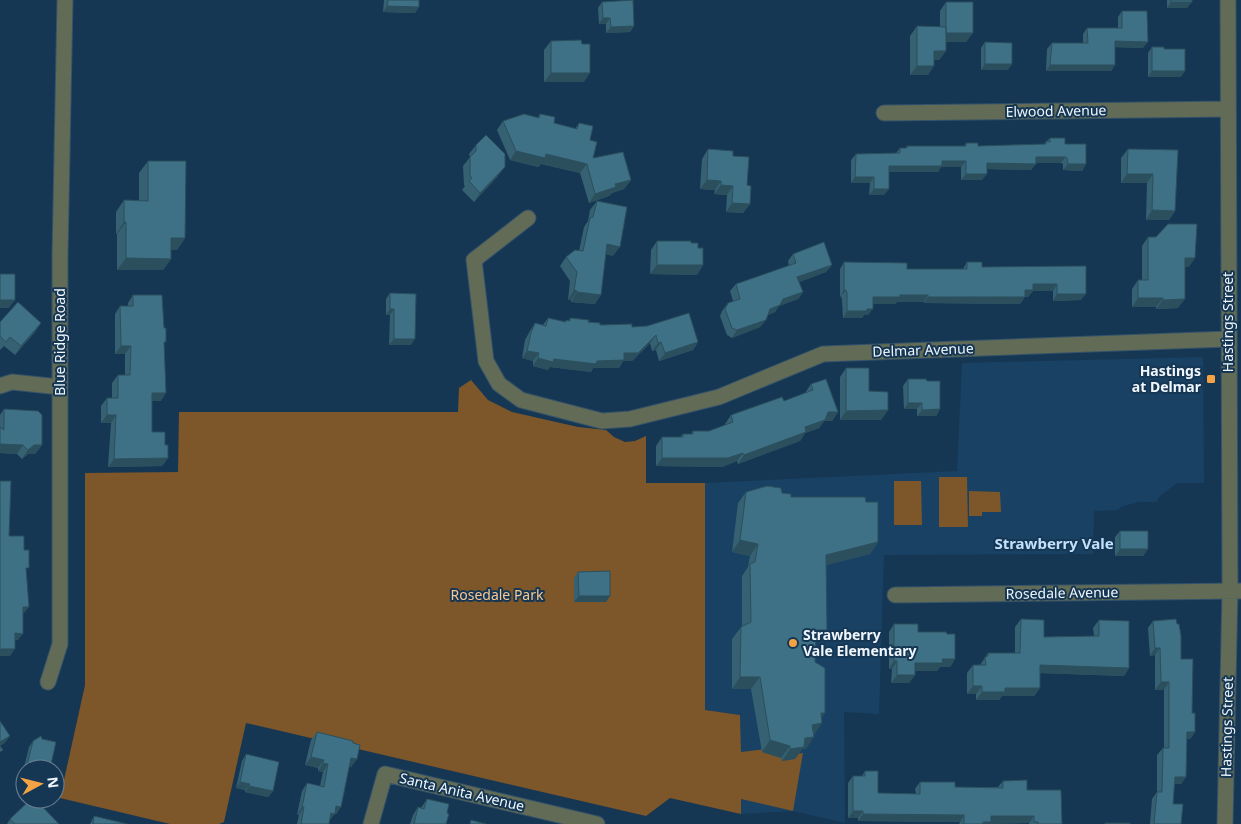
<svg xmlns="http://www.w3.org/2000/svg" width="1241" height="824" viewBox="0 0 1241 824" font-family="'Noto Sans',sans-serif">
  <rect width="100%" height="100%" fill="#163753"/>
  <path fill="#194163" d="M1203,357L1204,483H1177L1159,497L1157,502H1138L1121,507L1118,510L1094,511L1093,554L884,555L879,714L844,712L845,823L793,811L741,814L740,715L705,710V483L957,471L962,363Z"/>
  <path fill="#7d5629" d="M471,380L488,400L512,412L578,427L606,430L614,437L625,442L635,441L646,436V483H705V710L740,715L741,752L775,748L777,757L803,753L793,811L741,799V814L670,798L646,816L246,723L224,822L219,824H170L60,798L85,685V473L178,472L179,412H458L459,388Z
    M939,477H967L968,527H939Z
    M894,481H921L922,525H894Z
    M969,491L1000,492L1001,512H982V516H969Z"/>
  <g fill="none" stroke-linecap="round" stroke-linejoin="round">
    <g stroke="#34526b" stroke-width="17">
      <path id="minor" d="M884,113L1228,109
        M528,218L474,260L486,361L499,384L521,400L602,421L630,419L719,397L823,354L1228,339
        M0,386L12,382L60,387
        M895,595L1241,591
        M48,682L60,644V256L65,0
        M371,824L385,774L597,824
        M1225,824L1230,590L1228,0"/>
    </g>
    <use href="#minor" stroke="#616b55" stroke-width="15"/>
  </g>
  <path fill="#356172" d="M384,0H419V7L415,13L383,12Z
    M1167,0H1192L1187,8H1167Z
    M602,2L634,26L630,32L606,33V24H599L598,8Z
    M946,2L973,33L966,42H946V51L939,60H934L928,75H910V36L917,26L940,27V11Z
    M1122,11L1143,48L1115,47V65L1111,71H1046L1047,49L1052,43H1083V34L1087,28H1118V17Z
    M551,41L584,82H544V50Z
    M985,42L1008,70H981V48Z
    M1152,47L1164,49L1181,77H1148V53Z
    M540,114L554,123L575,129L579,123L590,140L593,158L631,180L624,189L612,193L609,196L589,203L580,173L541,164L538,167L510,160L497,130L503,121L538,117Z
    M1050,138L1065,144L1086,164L1082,171L1063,170V164L1061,163H1036L1031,170L987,169L982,180H961V167H941L938,172H889L884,195H869L870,183H851V160L856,154L896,153L900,148H905L907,146H964L966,143L978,146L1044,144Z
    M476,145L498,176L474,202L462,190L465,186L464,185L463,166L470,157L469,154Z
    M708,149L733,156L747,185L750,204L743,213L726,212L727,195L714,194L715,190L700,189L702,159Z
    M1128,149L1178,150L1175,211L1169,220H1146L1147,183H1121V158Z
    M148,161L185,238L177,250H171V259L163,270H117V234H116V212L124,200H139V173Z
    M597,201L613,256L606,254L595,304L571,302V300H568L570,281L560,266L566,257L579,251L584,227L588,221L590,210Z
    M1148,237L1189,267H1185L1178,308L1158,309H1156V307H1132V289L1138,280H1142V246Z
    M657,241L691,243L698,248L703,265L697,275L650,274L651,250Z
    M793,254L832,265L826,272L799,282L803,292L798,299L779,306L775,312L768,315L766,320L760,327L732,338L727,335L720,316L722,311L728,303L733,301L730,291L736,284L789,266L788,261Z
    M844,262L907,269H963L967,262L982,267L1086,266L1081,300L1053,301V291H1033L1028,297H1025L1020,304L924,303V302H897L895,304H873L868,315H864L862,318H843L842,300L841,296L840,297V269Z
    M390,293L411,345H389L390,315H386V299Z
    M133,295L164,345L161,401H152V432L165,445L168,458L162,466L108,467L111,423H101V406L107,398H112V383L118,375H125V354H115V314L120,306H128V303Z
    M548,318L565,322L566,320L569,321L570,318L600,325L632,327L698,342L693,350L659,361L656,350L652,351L650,343L632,361H623L619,368H593L591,372L550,367L548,370L533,366V361L522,358L525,340L530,331L535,323L543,325Z
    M0,322L41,323L35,332L15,355L4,346L0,350Z
    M846,368L888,410L881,420H840V377Z
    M908,379L927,381L940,409L936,416H917V409H904L903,386Z
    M811,384L838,412L832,421H824L819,428L805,433L800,441L738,464L737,461L722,467L656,466V446L662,437H680L683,434H691L693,431H709L725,425V424L731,415L784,401L805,393Z
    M4,409L42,445L35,454H28L22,459L17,454L0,453V415Z
    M746,492L782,493L791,497L866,502L878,542L870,554L826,565L819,642H816L815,662L825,713L821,718L814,735L806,749H802L795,759L782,761L781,758L762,752L751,689H732V639L741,627L742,626V576L748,567L750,556L732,552L738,503Z
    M1120,531L1148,549L1143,556H1115V537Z
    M578,572L606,602H574V578Z
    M1021,619L1044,637L1094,636L1093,628L1099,620L1129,668L1124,676L1040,673V688L1034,696H1002L999,700H976V694H967V673L973,665H980L988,653H1015V627Z
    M1153,621L1181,659L1195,732L1190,739H1187L1186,777L1181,784H1174L1173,804L1181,824H1150L1152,799L1157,792V755L1163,748H1164V690H1155V655L1150,656L1148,628Z
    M894,624L918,632L955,659L950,667H940L937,671H915V675L909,683H891L892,669H889V632Z
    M317,732L353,743L357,759L351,767L349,766L341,807L336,814H334L329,821V824H297L299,815H297L302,791L307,783L320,786L323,772L318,771V768L305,765L311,740Z
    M33,741L50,769H25V781L21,780L29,747Z
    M246,754L273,791L268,797L245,792V790L236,788L242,761Z
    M865,771L878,793L916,794L915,789L920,782L955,787H998L1003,781L1027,790L1062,824H1029V823L959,824L960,822L858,821V818H848V783L853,776H862Z
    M427,799L447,813L446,824H410L413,815L418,807L421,808Z
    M94,816L127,824H90Z
    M10,819L59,824H7Z"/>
  <path fill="#2b4f5d" d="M1171,2H1192L1187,8H1167Z
    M387,6L419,7L415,13L383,12Z
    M603,18H610L606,24H599Z
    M634,26L630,32L606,33L611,27Z
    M946,33H973L966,42H940Z
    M1115,41L1148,42L1143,48L1110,47Z
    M934,51H946L939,60H928Z
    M985,64H1012L1008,70H981Z
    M1050,65H1115L1111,71H1046Z
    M917,66H934L928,75H910Z
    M1152,71H1185L1181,77H1148Z
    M551,73H590L584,82H544Z
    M516,151L546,154L587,164L580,173L541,164L538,167L510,160Z
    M1036,157H1065L1061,163H1031Z
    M942,161H966L961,167H941L938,172H885L889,166Z
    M987,163L1036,164L1031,170L982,169Z
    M1068,164H1086L1082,171L1063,170Z
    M505,167L498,176L474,202L480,193Z
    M966,174H987L982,180H961Z
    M1127,174H1153L1147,183H1121Z
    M855,177H874L870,183H851Z
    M631,180L624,189L612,193L609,196L589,203L595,194L615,184Z
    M707,180L721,181L715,190L700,189Z
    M721,185L733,186L727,195L714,194Z
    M874,189H889L884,195H869Z
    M732,203L750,204L743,213L726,212Z
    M1152,210L1175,211L1169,220H1146Z
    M124,222H126L117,234H116Z
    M171,238H185L177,250H163Z
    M607,244L620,247L613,256L601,253Z
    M126,258L171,259L163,270H117Z
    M1185,258H1195L1189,267H1179Z
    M657,265H703L697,275L650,274Z
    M832,265L826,272L792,285L797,277Z
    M1033,284H1057L1053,291H1033L1028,297H1020L1025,290Z
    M574,290L577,291L571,300H568Z
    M844,290H846L841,296L840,297Z
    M577,292L601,295L595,304L571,302Z
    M803,292L798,299L779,306L775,312L765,316L770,309L783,299Z
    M1057,294H1086L1081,300L1053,301Z
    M900,295H928L924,302H897L895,304H868L873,297Z
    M928,297H1025L1020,304L924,303Z
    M1138,298H1163L1156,307H1132Z
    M1185,299L1178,308L1156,309L1163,300Z
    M0,300H15L9,308H0Z
    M390,309H394L390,315H386Z
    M867,309H873L868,315H864L862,318H843L847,311Z
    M766,320L760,327L732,338L737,330Z
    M41,323L35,332L15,355L21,346Z
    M656,335L650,343L632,361H623L619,368H593L591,372L550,367L548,370L533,366L538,358L597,361L624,353Z
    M394,339H415L411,345H389Z
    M661,342L656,350L652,351L658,343Z
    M698,342L693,350L659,361L665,353Z
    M121,346H131L125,354H115Z
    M527,351L539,353L533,361L522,358Z
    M152,393H166L161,401H147Z
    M908,403H922L917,409H904Z
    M940,409L936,416H917L922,410Z
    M888,410L881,420H840L846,411Z
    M828,412H838L832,421H824L819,428L805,433L800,441L738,464L744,455L805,427Z
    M107,415H116L111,423H101Z
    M0,444L23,445L17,454L0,453Z
    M34,445H42L35,454H28L22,459L28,450Z
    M743,453L737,461L722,467L656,466L662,458Z
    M168,458L162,466L108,467L114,459Z
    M740,540L758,544L750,556L732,552Z
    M878,542L870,554L818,567L826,555Z
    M1120,549H1148L1143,556H1115Z
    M579,596H610L606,602H574Z
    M23,607H29L24,613L18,614Z
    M816,630H827L819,642H807Z
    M15,633L23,634L18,640H10Z
    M1155,648H1160L1155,655L1150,656Z
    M0,649H15L10,656H0Z
    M942,659H955L950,667H940L937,671H909L915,663Z
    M894,661H897L892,669H889Z
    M1040,665L1129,668L1124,676L1035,673Z
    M897,675H915L909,683H891Z
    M740,677H760L751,689H732Z
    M1161,682H1169L1164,690H1155Z
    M973,686H982L976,694H967Z
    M1005,688H1040L1034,696H1002L999,700H976L982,692Z
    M821,713H825L817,724L822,723L814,735L804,737Z
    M1187,732H1195L1190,739H1181Z
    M10,736L5,743L0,746V742Z
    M814,737L806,749H802L795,759L782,761L790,749L805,738Z
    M770,740L790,746L781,758L762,752Z
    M311,757L324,760L318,768L305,765Z
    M351,758L357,759L351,767L345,766Z
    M323,763L328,764L323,772L318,771Z
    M25,774V781L21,780Z
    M1175,777H1186L1181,784H1169Z
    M240,782L250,784L245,790L236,788Z
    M249,786L273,791L268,797L245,792Z
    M336,806L341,807L329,821H326Z
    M302,807H304L299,815H297Z
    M853,811H863L858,818H848Z
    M863,814L964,815L960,822L858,821Z
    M991,816H1034L1029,823L982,824Z"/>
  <path fill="#3e7185" stroke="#2b4f5d" d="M388,0H419V7L387,6Z
    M633,0L634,26L611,27L610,18H603L602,2Z
    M1171,0H1192V2H1171Z
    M946,2H973V33H946Z
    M1122,11H1147L1148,42L1115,41V65H1050L1052,43H1088L1087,28H1122Z
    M917,26L946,27V51H934V66H917Z
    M581,40L582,44H590V73H551V41Z
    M985,42L1012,43V64H985Z
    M1152,47H1164V49H1185V71H1152Z
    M524,114L539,118L540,114L555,117L554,123L577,129L579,123L593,126L590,140L597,142L593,158L623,152L631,180L615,184L616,187L595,194L587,164L546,154L545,158L516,151L503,121Z
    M486,135L505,154V167L480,193L469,181L472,178L470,176V157L476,151V145Z
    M1050,138H1065V144H1086V164H1068L1067,158L1065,157H1036V164L987,163V174H966V161H942V166H889V189H874V177H855L856,154L900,153V148H907V146H966V143H978V146L1046,144V141L1050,142Z
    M708,149L733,151V156L749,157L747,185L751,186L750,204L732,203L733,186L721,185V181L707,180Z
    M1128,149L1178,150L1175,211L1152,210L1153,174H1127Z
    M148,161H186L185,238H171V259L126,258V222H124V200L148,201Z
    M597,201L627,207L620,247L607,244L601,295L577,292V291L574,290L577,272L566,257L575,250L583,251L590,218L593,217Z
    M1168,224H1197L1195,258H1185V299L1164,300H1163V298H1138V280H1148V237H1156Z
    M657,241H691V243H698V248H703V265H657Z
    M824,242L832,265L797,277L803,292L783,299L780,305L770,309L766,320L737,330L732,328L725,309L728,303L740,299L736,284L796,263L793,254Z
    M844,262L907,263V269H967V262H982V267L1086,266V294H1057V284H1033V290H1025V297H928V295H900V297H873V309H867V311H847V293L846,290H844Z
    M0,274H15V300H0Z
    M390,293L416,294L415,339H394V309H390Z
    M133,295H162L164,328H166V342H164L166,393H152V432H165V445H168V458L114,459L116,415H107V398H118V375H130L131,346H121L120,306H133Z
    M18,302L41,323L21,346L10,337L6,342L0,336V322Z
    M689,313L698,342L665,353L661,342L658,343L656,335L638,353H624V360L597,361L596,364L554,359L553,362L538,358L539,353L527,351L531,333L535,323L546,326L548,318L566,322V320L570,321V318L589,320L588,322L600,323V325L632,324V327L647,326Z
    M846,368H869V391L888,392V410L846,411Z
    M826,379L838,412H828L825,420L805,427L806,432L744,455L743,453L728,458H662V437H683V434H693V431H709L733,422L731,415L782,397L784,401L813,390L811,384Z
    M908,379H926L927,381H940V409L922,410V403H908Z
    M4,409L38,411L42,415V445H34L28,450L23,445L0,444V427L4,430Z
    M0,481H11L9,536H24V550H29V568H26L29,607H23V634L15,633V649H0Z
    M767,486L781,488L782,493L791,494V497H865L866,502H878V542L826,555L827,630H816L815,662L825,668V713H821L822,723L812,725L814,737L805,738L804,747L790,749V746L770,740L760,677H740L741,627L751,622L750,564L755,562L758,544L740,540L746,492Z
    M1120,531H1148V549H1120Z
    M610,571V596H579L578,572Z
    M1021,619L1044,620V637L1099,636V620L1129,621V668L1040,665V688H1005V692H982V686H973V665H986L985,657L988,656V653H1020Z
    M1176,619L1177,624H1179L1181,636V659H1193L1192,713H1195V732H1187L1186,777H1175L1173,804H1183L1181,824H1154L1157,792H1162L1163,748H1169V682H1161L1160,648H1155L1153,621Z
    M894,624H918V632H946L947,634H955V659H942L943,663H915V675H897V661H894Z
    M0,721L10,736L0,742Z
    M317,732L353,741V743L360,745L357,759L351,758L341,807L336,806L335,814L331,813L329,824H301L304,807H302L307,783L324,787L328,764L323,763L324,760L311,757Z
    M41,736L42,739L56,742L50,769H26L33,741Z
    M0,746L3,750L0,752Z
    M246,754L279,762L273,791L249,786L250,784L240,782Z
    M865,771H878V793L920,794V782H955V787L1003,788V781L1027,780V790H1061L1062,824H1038V822H1034V816H991V822H983V824H964V815L863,814V811H853V776H865Z
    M31,799H35L59,824H15L10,819Z
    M427,799L449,804L447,813L449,814L446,824H414L418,807L424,809Z
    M94,816L127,824H93Z
    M471,820L486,824H470Z
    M1105,823H1130V824H1105Z"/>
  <g fill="#f4a344" stroke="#163753" stroke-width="2">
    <rect x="1206" y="374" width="10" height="10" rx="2.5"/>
    <circle cx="793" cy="643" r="5"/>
  </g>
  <g text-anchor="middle" stroke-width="4" stroke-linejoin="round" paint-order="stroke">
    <g font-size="14" fill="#eff6fd" stroke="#163753">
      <text transform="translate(1056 111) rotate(-1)" y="5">Elwood Avenue</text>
      <text transform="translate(1228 322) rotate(-90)" y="5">Hastings Street</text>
      <text transform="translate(60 342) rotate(-90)" y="5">Blue Ridge Road</text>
      <text transform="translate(923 350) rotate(-2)" y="5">Delmar Avenue</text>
      <text transform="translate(1062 593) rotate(-1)" y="5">Rosedale Avenue</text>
      <text transform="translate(1227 727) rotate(-89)" y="5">Hastings Street</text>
      <text transform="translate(462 792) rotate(13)" y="5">Santa Anita Avenue</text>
    </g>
    <g font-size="14" font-weight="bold" fill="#eff6fd" stroke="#163753" text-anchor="end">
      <text x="1201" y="376">Hastings<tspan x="1201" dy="16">at Delmar</tspan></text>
      <text x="803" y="640" text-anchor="start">Strawberry<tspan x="803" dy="16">Vale Elementary</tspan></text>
    </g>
    <g font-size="14" fill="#fac793" stroke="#163753">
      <text x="497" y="600">Rosedale Park</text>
    </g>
    <g font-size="15" font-weight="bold" fill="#c2e0fc" stroke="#163753">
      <text x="1054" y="549">Strawberry Vale</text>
    </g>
  </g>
  <g transform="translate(40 784) rotate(83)"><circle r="24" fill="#163753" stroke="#6d8397"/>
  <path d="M0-4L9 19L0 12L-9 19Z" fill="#f4a344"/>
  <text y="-8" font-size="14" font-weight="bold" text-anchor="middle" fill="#eff6fd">N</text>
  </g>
</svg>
